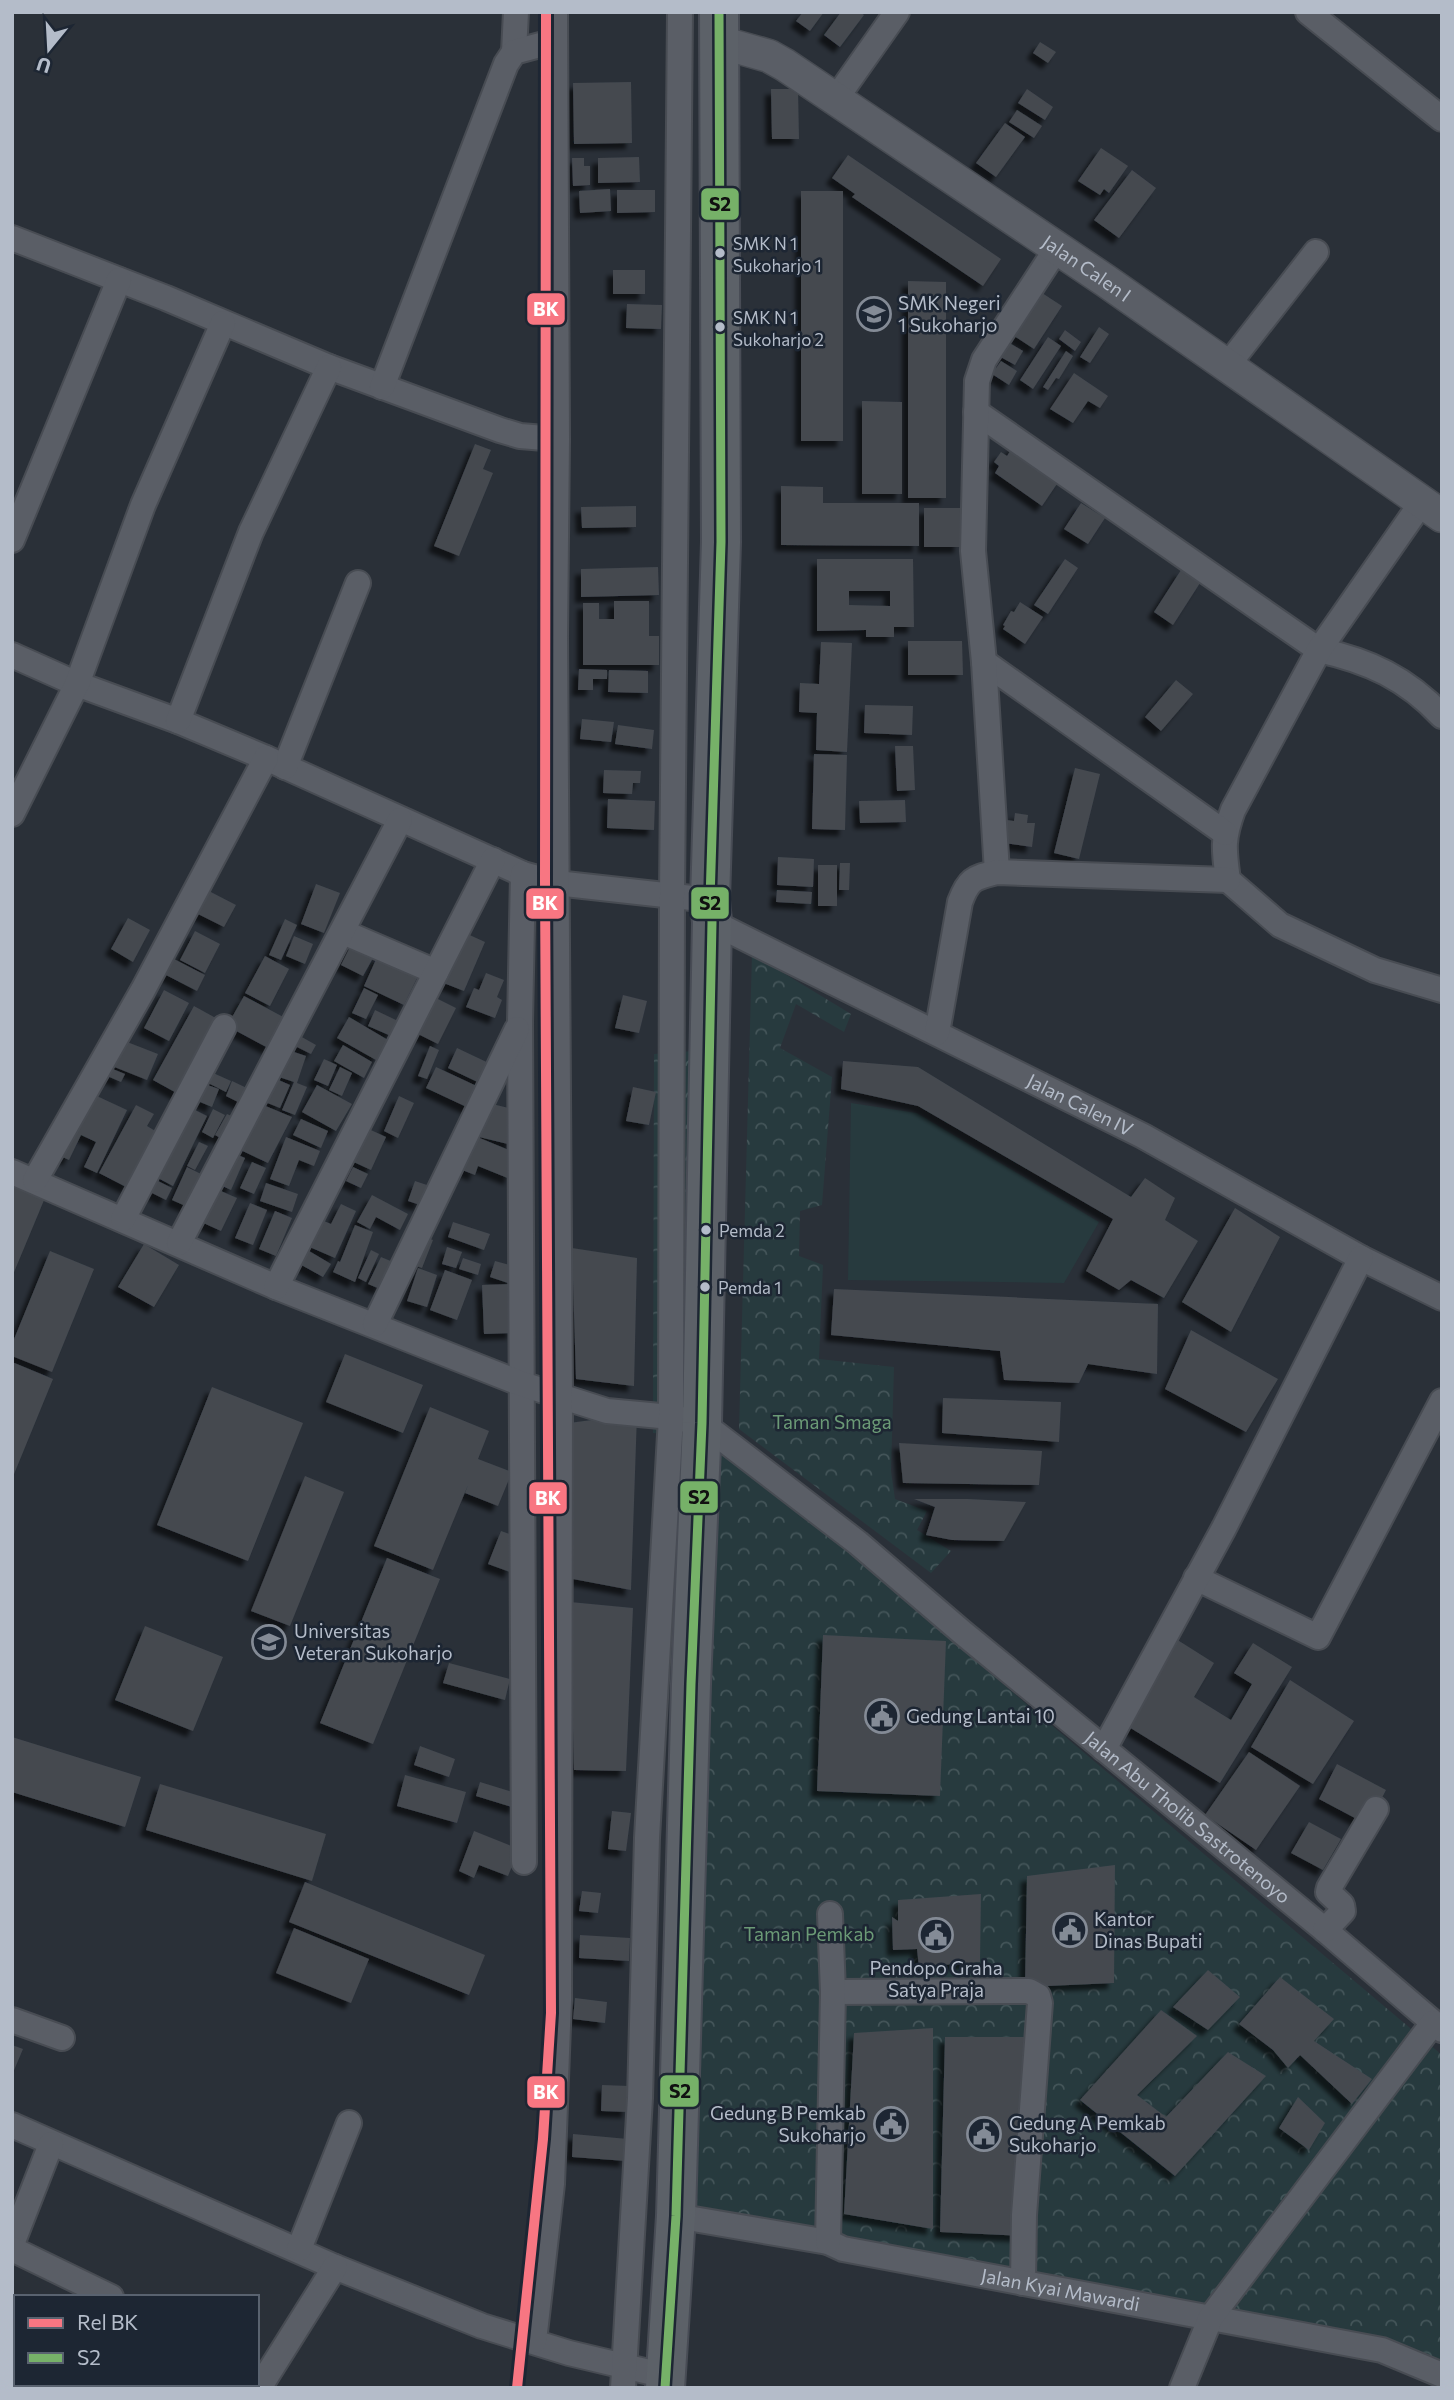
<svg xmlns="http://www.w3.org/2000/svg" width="1454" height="2400" viewBox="0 0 1454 2400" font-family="Commissioner,sans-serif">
  <defs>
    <pattern id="forest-crowns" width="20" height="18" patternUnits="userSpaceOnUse" patternTransform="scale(1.75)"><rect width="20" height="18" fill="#273a3e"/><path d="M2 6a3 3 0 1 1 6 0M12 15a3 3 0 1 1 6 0" fill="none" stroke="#445559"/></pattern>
    <filter id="shadow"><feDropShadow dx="-6" dy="6" stdDeviation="2" flood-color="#0009"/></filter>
  </defs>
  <rect width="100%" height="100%" fill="#2a3038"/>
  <path fill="#273a3e" d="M851,1103L917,1113L1099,1222L1064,1283L848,1280Z"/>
  <path fill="url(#forest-crowns)" d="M752,954L851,1014L844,1032L796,1004L780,1048L832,1077L822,1205L800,1211L799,1256L823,1265L819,1359L894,1367L891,1471L895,1499L927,1511L917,1530L951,1551L931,1573L739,1429Z
    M694,1051L693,1436L653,1433L654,1054Z
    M716,1442L899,1594L927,1620L1442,2055V2363L1421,2351L685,2209Z"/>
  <path fill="#444950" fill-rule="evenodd" filter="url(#shadow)" d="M803,12H824L810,31L796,21Z
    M841,12H860L864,15L840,47L824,35Z
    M1040,42L1056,52L1048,63L1033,53Z
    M631,82L632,143L574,144L573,83Z
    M771,89H798L799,139H772Z
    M1027,89L1053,107L1045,120L1018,103Z
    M1017,110L1042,126L1034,138L1009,122Z
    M1005,123L1025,137L996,177L976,163Z
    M1101,148L1128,166L1109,193L1104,189L1100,195L1078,181Z
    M848,155L1001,259L983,286L852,197L855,194L832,178Z
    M639,157L640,182L598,183V158Z
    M572,158H584V166H590V185L573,186Z
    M1132,170L1156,188L1119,238L1094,220Z
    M610,189L611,211L580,213L579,191Z
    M617,190H655V212L617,213Z
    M801,191H843V441H801Z
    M613,270H645V294H613Z
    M908,281L946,282V498H908Z
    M1039,291L1062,306L1034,349L1011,334Z
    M627,304L662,305L661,329L626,328Z
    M1099,327L1109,334L1090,363L1080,357Z
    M1065,330L1081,342L1075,351L1059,339Z
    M1048,337L1061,346L1033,389L1020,380Z
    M1006,341L1023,351L1015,365L997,355Z
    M1066,351L1073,356L1059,379L1056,378L1048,390L1043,387Z
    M1001,361L1017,371L1009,385L992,374Z
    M1074,373L1108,396L1100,408L1088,401L1073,423L1050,409Z
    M862,401L902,402V494H862Z
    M475,444L491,450L483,469L493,473L459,556L434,546Z
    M1014,445L1061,478L1042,506L995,473L999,466L994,462L1001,452L1007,456Z
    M781,486L823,487V503H919V546L781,545Z
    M1081,503L1105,518L1088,544L1064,529Z
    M636,506V527L582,528L581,507Z
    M924,508H961L960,547H924Z
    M817,559H913L914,627H894V637H866V630L817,631ZM849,591H890V606L849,605Z
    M1065,559L1078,568L1048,614L1034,605Z
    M658,567L659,595L581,597V569Z
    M1181,570L1200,583L1173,625L1154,612Z
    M614,601H649V636H659V665H583V603H599V619H614Z
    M1020,602L1043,617L1025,644L1003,629L1005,626L1003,625L1011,611L1014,612Z
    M908,641H962L963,675H908Z
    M821,642L852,643L847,752L816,750L817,713L799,712L800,683L819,684Z
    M579,669L607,670V679H593V690H578Z
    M609,670L648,671V693L608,692Z
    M1176,680L1193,694L1161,731L1145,717Z
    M865,705L913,706L912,735L864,733Z
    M582,719L614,722L611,742L580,739Z
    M618,725L654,730L652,749L615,744Z
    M895,746H913L915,790L897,791Z
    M814,754L847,755L845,830L812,829Z
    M1075,768L1100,774L1079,859L1054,853Z
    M604,770L641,771L640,783H633L632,794L603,793Z
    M608,799L655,801L654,830L607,828Z
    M905,800L906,822L860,823L859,801Z
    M1015,813L1028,815L1027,823H1035L1032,847L1004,843L1007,820L1014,821Z
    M778,857L814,859L813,887L777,885Z
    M840,863H850L849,890H839Z
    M818,865H837V906H818Z
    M316,884L340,893L324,933L301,924Z
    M205,889L236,905L224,927L194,912Z
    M777,890L812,892L811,904L776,902Z
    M128,918L150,930L133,962L111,949Z
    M285,919L297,925L281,960L269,955Z
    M195,931L220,944L205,973L180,960Z
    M463,932L485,942L464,991L441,982Z
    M294,936L313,944L305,964L286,956Z
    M355,937L378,949L363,976L341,965Z
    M378,955L419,974L404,1005L364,986Z
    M265,956L289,969L270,1006L245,993Z
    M174,959L205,975L197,991L166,975Z
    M486,973L504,980L497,997L502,1000L495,1018L466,1007L474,988L479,990Z
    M364,988L378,995L366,1019L352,1013Z
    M164,990L189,1003L169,1041L144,1028Z
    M430,995L456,1008L438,1044L412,1031Z
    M623,995L647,1001L639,1033L615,1028Z
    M244,996L287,1019L270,1049L227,1026Z
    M194,1006L223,1022L182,1096L153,1080Z
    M375,1010L398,1021L391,1036L368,1026Z
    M349,1017L388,1040L376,1060L337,1038Z
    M300,1036L316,1045L311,1054L295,1046Z
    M122,1040L158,1054L147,1080L112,1066Z
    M343,1045L372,1062L364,1078L334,1061Z
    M430,1046L439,1050L427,1079L418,1076Z
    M457,1048L495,1066L486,1086L448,1068Z
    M285,1049L306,1056L297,1083L307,1087L295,1115L282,1110L294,1082L276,1076Z
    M324,1059L337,1065L328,1086L314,1080Z
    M843,1061L918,1067L1131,1197L1145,1178L1175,1198L1165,1220L1198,1241L1164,1298L1131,1280L1119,1290L1086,1271L1113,1219L918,1106L841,1089Z
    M108,1067L125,1074L121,1082L105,1075Z
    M340,1067L352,1073L342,1096L329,1090Z
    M436,1067L483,1089L473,1110L426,1088Z
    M211,1072L231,1081L226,1092L206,1082Z
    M274,1078L290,1085L280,1108L265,1102Z
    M232,1081L251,1090L244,1105L226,1096Z
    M199,1082L219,1089L212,1107L193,1099Z
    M317,1085L352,1104L336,1131L302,1112Z
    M633,1087L656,1092L649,1125L626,1121Z
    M86,1091L127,1110L97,1173L84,1167L96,1142L81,1135L69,1160L56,1154Z
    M399,1096L414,1103L398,1138L384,1131Z
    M256,1102L292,1117L268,1163L232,1146Z
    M488,1103L517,1110L512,1145L479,1137Z
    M136,1105L154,1114L147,1126L157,1132L128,1188L99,1173Z
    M187,1106L207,1116L173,1186L154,1176Z
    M213,1109L225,1115L213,1138L202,1132Z
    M227,1114L236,1118L224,1140L215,1135Z
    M301,1119L328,1131L321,1148L293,1135Z
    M360,1125L386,1137L371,1170L345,1158Z
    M470,1134L516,1153L510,1179L478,1166L475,1175L457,1168Z
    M286,1137L320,1151L314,1166L299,1160L289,1186L270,1179Z
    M199,1142L208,1146L195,1170L187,1166Z
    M231,1152L245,1158L231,1190L216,1183Z
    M252,1162L266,1168L254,1194L240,1188Z
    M187,1167L205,1176L190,1208L172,1200Z
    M353,1167L368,1174L361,1188L346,1181Z
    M148,1176L172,1188L166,1200L142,1188Z
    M12,1179L47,1193L12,1277Z
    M415,1181L427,1185L420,1205L408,1201Z
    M266,1183L298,1194L292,1212L260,1201Z
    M214,1188L237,1198L221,1231L199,1221Z
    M372,1195L408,1214L400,1230L376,1217L370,1229L357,1222Z
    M250,1203L267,1210L253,1245L235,1238Z
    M341,1204L356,1211L335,1258L305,1245L317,1218L331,1224Z
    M1235,1208L1280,1237L1231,1332L1182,1302Z
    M275,1211L292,1218L276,1256L259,1249Z
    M453,1222L490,1234L484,1250L448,1237Z
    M355,1225L373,1232L355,1282L333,1272L338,1261L340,1262Z
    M420,1235L433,1240L422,1268L408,1263Z
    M144,1244L179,1265L154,1307L118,1287Z
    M447,1247L462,1252L456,1268L442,1264Z
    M304,1248L331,1264L323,1277L296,1262Z
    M572,1248L637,1258L634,1386L576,1379Z
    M371,1250L379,1254L366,1282L358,1278Z
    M50,1251L94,1269L52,1372L12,1356V1344Z
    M381,1257L393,1262L380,1289L368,1284Z
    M463,1258L481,1264L478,1275L459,1269Z
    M495,1261L517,1267L511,1284L490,1277Z
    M418,1268L437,1275L427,1307L407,1301Z
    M445,1270L472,1280L457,1320L430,1310Z
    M512,1284L513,1333L484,1334L482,1285Z
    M834,1289L1158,1304L1157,1374L1088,1364L1079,1383L1004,1380L1000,1351L831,1335Z
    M1191,1330L1278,1379L1246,1432L1165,1389Z
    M345,1354L423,1385L403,1433L326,1402Z
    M12,1362L53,1379L12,1479Z
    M212,1387L303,1423L248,1561L157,1525Z
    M943,1398L1061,1402L1059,1442L942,1433Z
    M430,1407L489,1431L478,1459L512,1472L498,1506L465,1493L468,1485L433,1570L374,1546Z
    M637,1414L631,1590L573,1579L569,1423Z
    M899,1443L1042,1451L1039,1485L903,1483Z
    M305,1476L344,1492L290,1626L251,1611Z
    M914,1499H968L1026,1502L1004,1541L952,1540L926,1535L935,1507Z
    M501,1531L518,1537L516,1556L510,1572L488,1564Z
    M387,1558L440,1579L373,1744L320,1723Z
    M570,1602L633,1608L626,1771L574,1770Z
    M145,1626L223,1657L193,1731L115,1700Z
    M823,1635L946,1641L940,1796L817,1791Z
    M1176,1639L1214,1663L1194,1697L1231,1720L1252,1684L1234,1673L1253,1643L1292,1667L1220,1783L1124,1724Z
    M449,1663L510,1679L505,1700L443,1683Z
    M1290,1680L1354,1721L1313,1784L1251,1747Z
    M12,1737L141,1777L125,1827L12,1792Z
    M420,1746L455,1759L449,1777L414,1765Z
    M1249,1752L1300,1786L1256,1850L1205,1815Z
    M1337,1764L1386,1790L1368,1825L1319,1799Z
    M405,1775L466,1792L457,1823L397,1806Z
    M480,1782L519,1794L515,1808L476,1796Z
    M160,1784L326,1834L312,1881L146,1830Z
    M612,1811L631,1813L626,1851L608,1849Z
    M1309,1822L1341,1839L1323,1870L1291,1853Z
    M474,1831L519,1849L508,1876L479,1865L474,1878L459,1871Z
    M1115,1865L1114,1983L1025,1987L1027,1876Z
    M305,1882L485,1955L469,1995L289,1922Z
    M582,1891L601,1893L598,1913L579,1911Z
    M981,1894L980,1962L919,1967L917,1949L893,1950L892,1917L898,1921V1900Z
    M294,1928L369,1959L351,2003L276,1973Z
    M580,1935L630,1938L629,1961L579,1958Z
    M1208,1970L1240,1997L1208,2030L1173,2007Z
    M1280,1977L1334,2019L1314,2041L1372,2079L1352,2104L1300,2055L1288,2068L1273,2050L1239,2024Z
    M575,1998L607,2002L605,2023L573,2019Z
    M1161,2010L1197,2036L1137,2095L1166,2117L1228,2052L1266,2076L1175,2176L1080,2100Z
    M933,2028V2229L844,2214L854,2033Z
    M945,2037H1027L1024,2236L940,2232Z
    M12,2045L23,2049L12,2075Z
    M602,2085L629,2086L628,2112L601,2111Z
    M1298,2097L1325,2123L1309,2150L1279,2128Z
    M573,2134L628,2139L626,2161L572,2157Z"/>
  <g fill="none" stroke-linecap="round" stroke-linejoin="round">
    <g stroke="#484c53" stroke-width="28">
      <g id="minor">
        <path d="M1308,12L1442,119"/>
        <path d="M514,52L516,12"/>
        <path d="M835,100L897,12"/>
        <path d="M12,238L166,298L329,367L500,430L520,436L557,439"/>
        <path d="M1227,366L1316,252"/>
        <path d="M382,387L506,64L514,52L555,41"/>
        <path d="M976,412L1319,650C1369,661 1406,678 1442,716"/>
        <path d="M1422,502L1319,650L1233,810C1222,840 1224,850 1228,880L1280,925L1375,970L1442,990"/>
        <path d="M12,540L119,280"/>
        <path d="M12,655L77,684L178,721L266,758L523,874L556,883L710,900"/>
        <path d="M984,662L1225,833"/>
        <path d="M178,721L251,532L329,367"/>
        <path d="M285,767L358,583"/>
        <path d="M12,814L77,684L143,505L223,323"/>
        <path d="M997,872L984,662L973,551L977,381L984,360L1057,248"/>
        <path d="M523,874L520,1022L524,1862"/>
        <path id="s1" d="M712,922L1143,1136L1361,1258L1442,1298"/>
        <path d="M343,932L436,972"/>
        <path d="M937,1033L960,902C969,878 974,878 997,872L1228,880"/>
        <path id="s2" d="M12,1172L276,1287L522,1384L607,1411L671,1417L702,1423L858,1543L963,1633L1325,1930L1442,2030"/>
        <path d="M35,1180L143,990L266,758"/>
        <path d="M123,1219L224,1027"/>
        <path d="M179,1243L400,820"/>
        <path d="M276,1287L493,860"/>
        <path d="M375,1324L517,1029"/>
        <path d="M1196,1578L1318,1637L1442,1401"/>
        <path d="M1104,1749L1224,1528L1361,1258"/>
        <path d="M1325,1930L1343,1911L1342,1905L1328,1892L1329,1888L1376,1809"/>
        <path d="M833,1992L1029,1991L1038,1996L1040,2003L1024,2215L1023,2283"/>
        <path d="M12,2020L62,2038"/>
        <path d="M12,2125L335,2267L482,2326L569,2353L666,2376"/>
        <path id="s3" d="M676,2216L828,2242L843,2249L1382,2350L1442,2375"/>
        <path d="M828,2242L833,1992L830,1914"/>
        <path d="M12,2244L51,2144"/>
        <path d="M12,2249L111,2297"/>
        <path d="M299,2249L349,2123"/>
        <path d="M534,2341L552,2184L559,2000L560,1398L555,637L557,439L555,12"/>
        <path d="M220,2384L224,2388"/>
        <path d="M259,2388L335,2267"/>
        <path d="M623,2388L640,2098L647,1838L671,1417L672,895L680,12"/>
        <path d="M1182,2388L1211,2317L1433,2023"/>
      </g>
    </g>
    <g stroke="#484c53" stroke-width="35">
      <g id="tertiary">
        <path id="s4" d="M719,42L769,56L785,65L1106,281L1442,516"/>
      </g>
    </g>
    <g stroke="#484c55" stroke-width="42">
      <path id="primary" d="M665,2388L676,2216L691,1684L702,1423L712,922L710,900L721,542L719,12"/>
    </g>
    <use href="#minor" stroke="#5a5e66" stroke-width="24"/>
    <use href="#tertiary" stroke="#5a5e66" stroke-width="32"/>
    <use href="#primary" stroke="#5c6168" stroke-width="38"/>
    <g stroke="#1d2633" stroke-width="14">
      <path id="bus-1" d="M665,2388L676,2216L691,1684L702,1423L712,922L710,900L721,542L719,12"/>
    </g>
    <use href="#bus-1" stroke="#76b168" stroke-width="9"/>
    <g stroke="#1d2633" stroke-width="16">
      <path id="rail-1" d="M517,2388L543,2139L551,2013L545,881L546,12"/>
    </g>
    <use href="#rail-1" stroke="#f87682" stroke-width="10"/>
  </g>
  <defs>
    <g id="school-ring" transform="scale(1.75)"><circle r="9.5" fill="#1d2633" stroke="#848b96" stroke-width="1.5"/><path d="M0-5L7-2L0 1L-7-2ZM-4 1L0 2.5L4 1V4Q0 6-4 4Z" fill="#848b96"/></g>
    <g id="university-ring" transform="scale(1.75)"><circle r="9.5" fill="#1d2633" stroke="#848b96" stroke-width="1.5"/><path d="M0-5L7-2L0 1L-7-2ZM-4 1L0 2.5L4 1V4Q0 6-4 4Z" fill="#848b96"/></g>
    <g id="civic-ring" transform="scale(1.75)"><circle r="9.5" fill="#1d2633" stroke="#848b96" stroke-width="1.5"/><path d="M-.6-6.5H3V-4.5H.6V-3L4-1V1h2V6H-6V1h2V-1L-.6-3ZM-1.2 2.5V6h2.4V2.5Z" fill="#848b96"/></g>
  </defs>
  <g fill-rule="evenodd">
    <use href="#school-ring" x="874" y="314"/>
    <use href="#university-ring" x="269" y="1642"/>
    <use href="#civic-ring" x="882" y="1716"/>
    <use href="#civic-ring" x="1070" y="1930"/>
    <use href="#civic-ring" x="936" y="1935"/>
    <use href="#civic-ring" x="891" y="2124"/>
    <use href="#civic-ring" x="984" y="2134"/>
  </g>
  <g fill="#b4bcc9" stroke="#1d2633" stroke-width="2.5">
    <circle cx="720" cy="253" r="6"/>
    <circle cx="720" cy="327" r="6"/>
    <circle cx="706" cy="1230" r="6"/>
    <circle cx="705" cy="1287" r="6"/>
  </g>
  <g text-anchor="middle" stroke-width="5" stroke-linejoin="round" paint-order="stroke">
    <g font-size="17" fill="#b4bcc9" stroke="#1d2633" text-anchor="start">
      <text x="733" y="250">SMK N 1<tspan x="733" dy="22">Sukoharjo 1</tspan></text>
      <text x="733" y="324">SMK N 1<tspan x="733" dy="22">Sukoharjo 2</tspan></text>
      <text x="719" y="1237">Pemda 2</text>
      <text x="718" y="1294">Pemda 1</text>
    </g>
    <g font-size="19" fill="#b4bcc9" stroke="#1d2633">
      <text dy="7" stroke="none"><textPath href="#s4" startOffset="434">Jalan Calen I</textPath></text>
      <text dy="7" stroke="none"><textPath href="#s1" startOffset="411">Jalan Calen IV</textPath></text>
      <text dy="7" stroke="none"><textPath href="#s2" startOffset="1363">Jalan Abu Tholib Sastrotenoyo</textPath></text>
      <text dy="7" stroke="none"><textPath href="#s3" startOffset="392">Jalan Kyai Mawardi</textPath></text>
    </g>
    <g font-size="19" fill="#b4bcc9" stroke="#1d2633" text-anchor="start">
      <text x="898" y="310">SMK Negeri<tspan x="898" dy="22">1 Sukoharjo</tspan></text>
      <text x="294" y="1638">Universitas<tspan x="294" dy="22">Veteran Sukoharjo</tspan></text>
      <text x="906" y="1723">Gedung Lantai 10</text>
      <text x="1094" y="1926">Kantor<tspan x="1094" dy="22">Dinas Bupati</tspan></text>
      <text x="936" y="1975" text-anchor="middle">Pendopo Graha<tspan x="936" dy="22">Satya Praja</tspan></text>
      <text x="866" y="2120" text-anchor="end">Gedung B Pemkab<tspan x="866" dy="22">Sukoharjo</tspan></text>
      <text x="1009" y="2130">Gedung A Pemkab<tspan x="1009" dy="22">Sukoharjo</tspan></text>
    </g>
    <g font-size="19" fill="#6b9a76" stroke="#1d2633">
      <text x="832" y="1429">Taman Smaga</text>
      <text x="809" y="1941">Taman Pemkab</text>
    </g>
  </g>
  <g stroke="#1d2633" stroke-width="2.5">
    <rect x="700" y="187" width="40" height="34" rx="7" fill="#76b168"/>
    <rect x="526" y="292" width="40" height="34" rx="7" fill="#f87682"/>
    <rect x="690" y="886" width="40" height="34" rx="7" fill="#76b168"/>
    <rect x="525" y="887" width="40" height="33" rx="7" fill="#f87682"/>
    <rect x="679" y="1480" width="40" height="34" rx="7" fill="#76b168"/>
    <rect x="528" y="1481" width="40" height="34" rx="7" fill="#f87682"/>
    <rect x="659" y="2074" width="41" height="34" rx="7" fill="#76b168"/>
    <rect x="526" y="2075" width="40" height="34" rx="7" fill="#f87682"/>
  </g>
  <g font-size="19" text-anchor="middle" font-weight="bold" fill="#fff">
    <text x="546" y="316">BK</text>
    <text x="545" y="910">BK</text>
    <text x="548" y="1505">BK</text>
    <text x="546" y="2099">BK</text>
  </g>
  <g font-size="19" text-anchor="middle" font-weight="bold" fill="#111">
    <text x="720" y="211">S2</text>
    <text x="710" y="910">S2</text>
    <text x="699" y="1504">S2</text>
    <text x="680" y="2098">S2</text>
  </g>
  <rect width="1454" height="2400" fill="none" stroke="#b4bcc9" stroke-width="28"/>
  <rect x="14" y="2295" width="245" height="91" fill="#1d2633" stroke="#59626f" stroke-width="2"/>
  <rect x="28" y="2318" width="35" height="10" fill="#f87682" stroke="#59626f" stroke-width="2"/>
  <text x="77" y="2330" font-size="21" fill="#b4bcc9">Rel BK</text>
  <rect x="28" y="2353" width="35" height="10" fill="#76b168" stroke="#59626f" stroke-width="2"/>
  <text x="77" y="2365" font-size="21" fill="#b4bcc9">S2</text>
  <g transform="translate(49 49) rotate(198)" stroke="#1d2633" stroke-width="5" paint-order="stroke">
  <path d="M0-5L12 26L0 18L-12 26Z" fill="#b4bcc9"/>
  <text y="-10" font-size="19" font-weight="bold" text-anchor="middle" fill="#b4bcc9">U</text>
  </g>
</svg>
